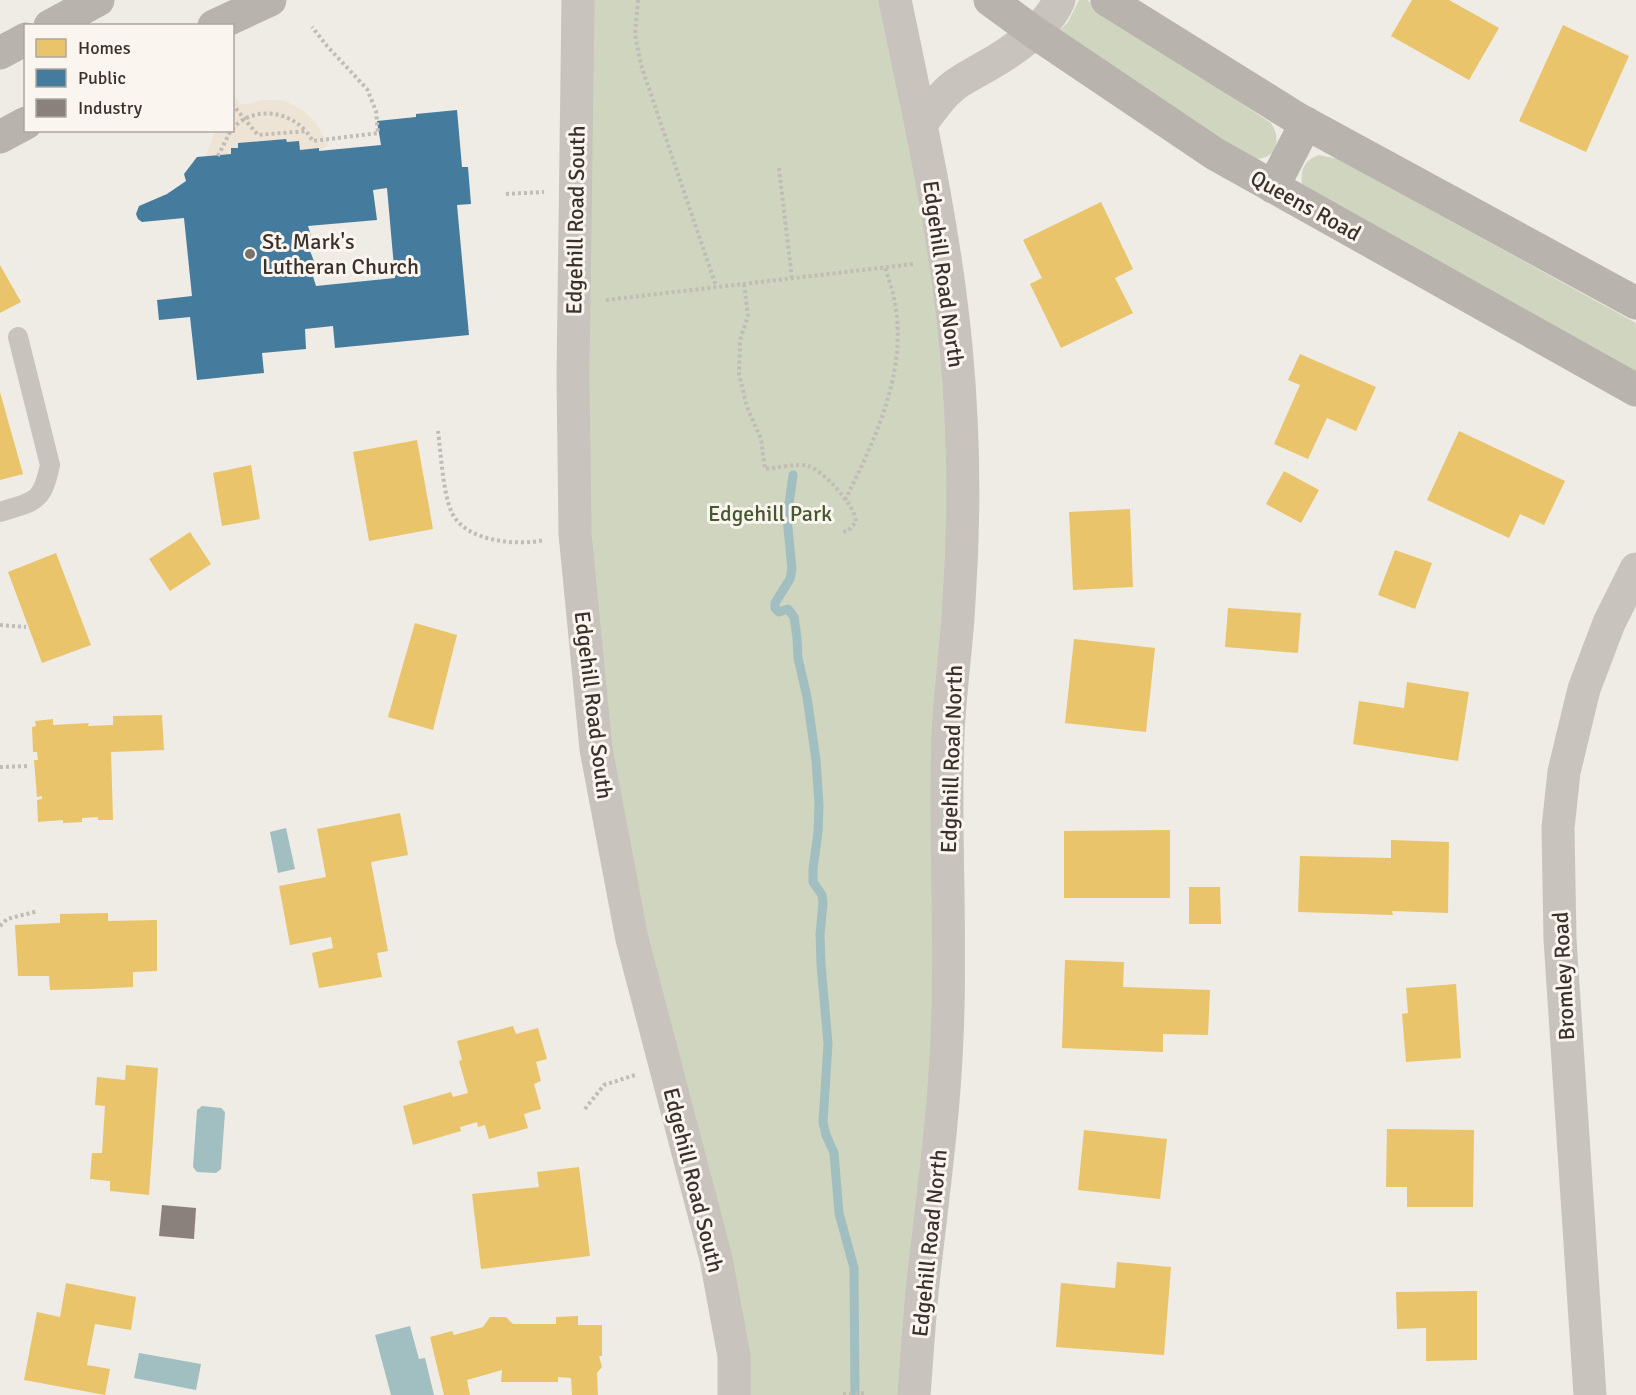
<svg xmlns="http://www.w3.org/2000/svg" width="1636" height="1395" viewBox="0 0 1636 1395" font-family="Signika,sans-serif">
  <rect width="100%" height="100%" fill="#efebe5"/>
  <path fill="#cfd5bf" d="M593,0H880L931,253L950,449L935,1035L900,1395H747L657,989L606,740L588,500Z
    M1079,0H1087L1271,123C1285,145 1271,165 1245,157L1060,30L1068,22Z
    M1319,155L1338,159L1636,323V374L1302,187C1301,171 1302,161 1319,155Z"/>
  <path fill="#ede4d5" d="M233,94L241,105L262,100H273L285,101L295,106L304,111L317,124L328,145L319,151V148L300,150L299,141L287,142L286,139L238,143V148H231V154L206,156L215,131L232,130Z"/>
  <path fill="#a1bec0" d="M286,828L295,869L278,873L270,832Z
    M202,1106L221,1108L225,1112L221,1169L216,1173L197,1172L193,1167L197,1110Z
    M410,1326L419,1359L425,1358L434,1395H391L375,1335Z
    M139,1353L201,1364L196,1390L134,1378Z"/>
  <path fill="#e9c46a" d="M1412,0H1449L1499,28L1469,80L1391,36Z
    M1563,25L1629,56L1586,152L1519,121Z
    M1101,202L1133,269L1115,278L1133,313L1061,348L1030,284L1042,278L1023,240Z
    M0,265L21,302L0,313Z
    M1300,354L1376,387L1356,431L1327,418L1308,459L1274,444L1300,385L1288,380Z
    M0,392L23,474L0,480Z
    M1459,431L1565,481L1544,525L1520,514L1509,538L1427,500Z
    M417,440L433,529L369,541L353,452Z
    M251,465L260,519L222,526L213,473Z
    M1284,471L1319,490L1301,523L1266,504Z
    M1130,509L1133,587L1073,590L1069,512Z
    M190,532L211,564L170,591L149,559Z
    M1395,550L1432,563L1415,609L1378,595Z
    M56,553L91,645L42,663L8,572Z
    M1228,608L1301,613L1298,653L1225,647Z
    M415,623L457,635L433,730L388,717Z
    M1074,639L1155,648L1146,732L1065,723Z
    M1407,682L1469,692L1458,761L1353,744L1359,701L1404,708Z
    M162,715L164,750L111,752L113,820H98V817L82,818V822L63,823V820L38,822L37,800L42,799V796L37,797L34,760H38L37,752H33L32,727L36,726L35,721L53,719V725L89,723L88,726L113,725V716Z
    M400,813L408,855L371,862L388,951L377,953L382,977L319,988L312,953L333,948L331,937L290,945L279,886L326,877L317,829Z
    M1170,830V898H1064V831Z
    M1391,840L1449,842L1448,913L1392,911L1393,915L1298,912L1300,856L1391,858Z
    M1189,887H1220L1221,924H1189Z
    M108,913V921L157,920V971L133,972V987L90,989L50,990L49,976H18L15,925L60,923V914Z
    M1065,960L1124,962L1123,987L1210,990L1208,1035L1163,1034V1052L1062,1048Z
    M1456,984L1461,1058L1406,1062L1402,1014L1408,1013L1406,988Z
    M513,1026L516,1034L538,1028L547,1059L536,1062L541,1081L534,1084L541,1109L524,1114L528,1128L489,1139L485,1125L478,1127L477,1122L460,1127L461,1131L413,1145L403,1106L451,1092L453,1097L468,1093L459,1061L462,1060L457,1041Z
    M126,1065L158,1068L149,1195L110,1191V1181L90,1179L92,1153H102L105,1106L95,1105L97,1077L125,1080Z
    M1387,1129L1474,1130L1473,1207H1407V1187H1386Z
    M1084,1130L1167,1139L1160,1199L1078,1190Z
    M579,1167L590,1256L481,1269L472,1194L539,1187L537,1172Z
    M1117,1262L1171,1267L1164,1355L1056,1347L1061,1283L1115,1288Z
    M66,1283L136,1297L131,1330L95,1324L87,1365L110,1369L105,1395L24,1380L37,1312L60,1317Z
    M1477,1291V1360L1426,1361V1328L1397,1329L1396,1292Z
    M578,1316V1325H602V1356H599L602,1367L597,1373L598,1395H572L571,1378L558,1377V1382H501L502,1370L467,1380L470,1395H444L430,1337L452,1331L454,1335L483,1327L490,1317H506L513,1324H556V1317Z"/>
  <path fill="#457b9d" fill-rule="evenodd" d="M457,110L462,167H468L471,204L457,205L469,335L335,348L333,326L305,329L306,349L262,353L264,373L197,380L190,317L159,320L157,300L192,296L184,218L142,222L138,219L136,214L139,206L167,194L186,181L184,174L197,157L231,154V148H238V143L286,139L287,142L299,141L300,150L319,148V151L381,145L377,121L416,117V114ZM387,188L395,278L316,286L309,264H315L307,243L313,242L308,226L377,220L373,190Z"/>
  <path fill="#8a817c" d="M162,1205L196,1208L194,1239L159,1236Z"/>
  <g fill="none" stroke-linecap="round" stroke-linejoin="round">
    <path stroke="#a1bec0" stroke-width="9" d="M793,475L787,518L792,569L790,579L775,603V608L779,612L788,609L794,617L797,638L798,658L807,697L816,760L819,805L818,832L813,869V882L822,895L823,903L820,934L821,964L828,1044L823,1122L826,1135L834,1153L839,1213L854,1268L855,1395"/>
    <path stroke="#c1bcb6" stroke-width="4" stroke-dasharray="3 3" stroke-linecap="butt" d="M638,0L635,35L641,65L716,286
      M232,104L258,135L306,131L313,141L378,133L376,111L367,89L327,46L312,27
      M232,129C253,106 286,110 306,131
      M218,156L231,130
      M779,168L792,279
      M506,194L544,192
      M744,284L748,316L740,340L739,374L747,407L761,439L765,469C776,468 798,463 808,466C823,470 856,506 856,522L848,531L842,532
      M606,300L914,264
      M438,431C441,454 443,494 452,513C466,542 518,546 544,540
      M845,500C876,438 909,369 894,298C892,288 888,278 885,267
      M0,625L26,627
      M0,767L30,766
      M0,926L7,919L38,911
      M585,1109L604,1085L635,1075
      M843,1394L865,1393"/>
    <path stroke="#c9c3bd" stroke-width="20" d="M0,512C35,501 42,503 50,465L18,337"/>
    <path stroke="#c9c3bd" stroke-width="33" d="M578,0L573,377L575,534L596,749L632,939L716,1259L734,1356V1395
      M895,0C919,115 945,230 956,347C964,431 965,516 959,601C957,645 950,689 948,734C944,835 952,936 947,1037C944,1119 932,1201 923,1283C919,1320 917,1358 914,1395
      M921,124C931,111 939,98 951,88C960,80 973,74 983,68C1008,54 1048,28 1059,0
      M1590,1395L1560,939L1558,828L1564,772L1584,689L1609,623L1636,569"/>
    <path stroke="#b9b3ae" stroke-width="33" d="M990,0L1034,32L1215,154L1636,390
      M1107,0L1298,119L1636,303
      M50,26L98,0
      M214,26L270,0
      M0,53L26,39
      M0,137L26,123
      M1273,187L1306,123"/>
  </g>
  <circle fill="#79726c" stroke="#faf5ee" stroke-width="2" cx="250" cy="254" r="6"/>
  <g text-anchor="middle" stroke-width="6" stroke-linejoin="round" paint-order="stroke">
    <g font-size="22" fill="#3a312b" stroke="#faf5ee">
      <text transform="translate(1306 205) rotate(29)" y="8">Queens Road</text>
      <text transform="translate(575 220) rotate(-89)" y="8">Edgehill Road South</text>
      <text transform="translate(944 274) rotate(82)" y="8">Edgehill Road North</text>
      <text transform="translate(594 705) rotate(83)" y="8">Edgehill Road South</text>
      <text transform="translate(951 759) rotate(-88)" y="8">Edgehill Road North</text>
      <text transform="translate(1563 976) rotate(-93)" y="8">Bromley Road</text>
      <text transform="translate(694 1180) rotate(76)" y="8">Edgehill Road South</text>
      <text transform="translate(929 1243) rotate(-84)" y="8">Edgehill Road North</text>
    </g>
    <g font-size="22" fill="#3a312b" stroke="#faf5ee" text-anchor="start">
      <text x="262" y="249">St. Mark's<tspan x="262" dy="25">Lutheran Church</tspan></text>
    </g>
    <g font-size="22" fill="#46582f" stroke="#faf5ee">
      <text x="770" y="521">Edgehill Park</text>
    </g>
  </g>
  <rect x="24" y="24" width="210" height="108" fill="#faf5ee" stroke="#ada7a0" stroke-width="1.5"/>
  <rect x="36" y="39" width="30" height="18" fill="#e9c46a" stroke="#ada7a0" stroke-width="1.5"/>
  <text x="78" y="54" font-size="18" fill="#3a312b">Homes</text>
  <rect x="36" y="69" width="30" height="18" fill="#457b9d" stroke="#ada7a0" stroke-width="1.5"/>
  <text x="78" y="84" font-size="18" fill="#3a312b">Public</text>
  <rect x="36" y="99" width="30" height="18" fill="#8a817c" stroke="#ada7a0" stroke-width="1.5"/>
  <text x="78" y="114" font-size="18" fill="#3a312b">Industry</text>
</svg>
